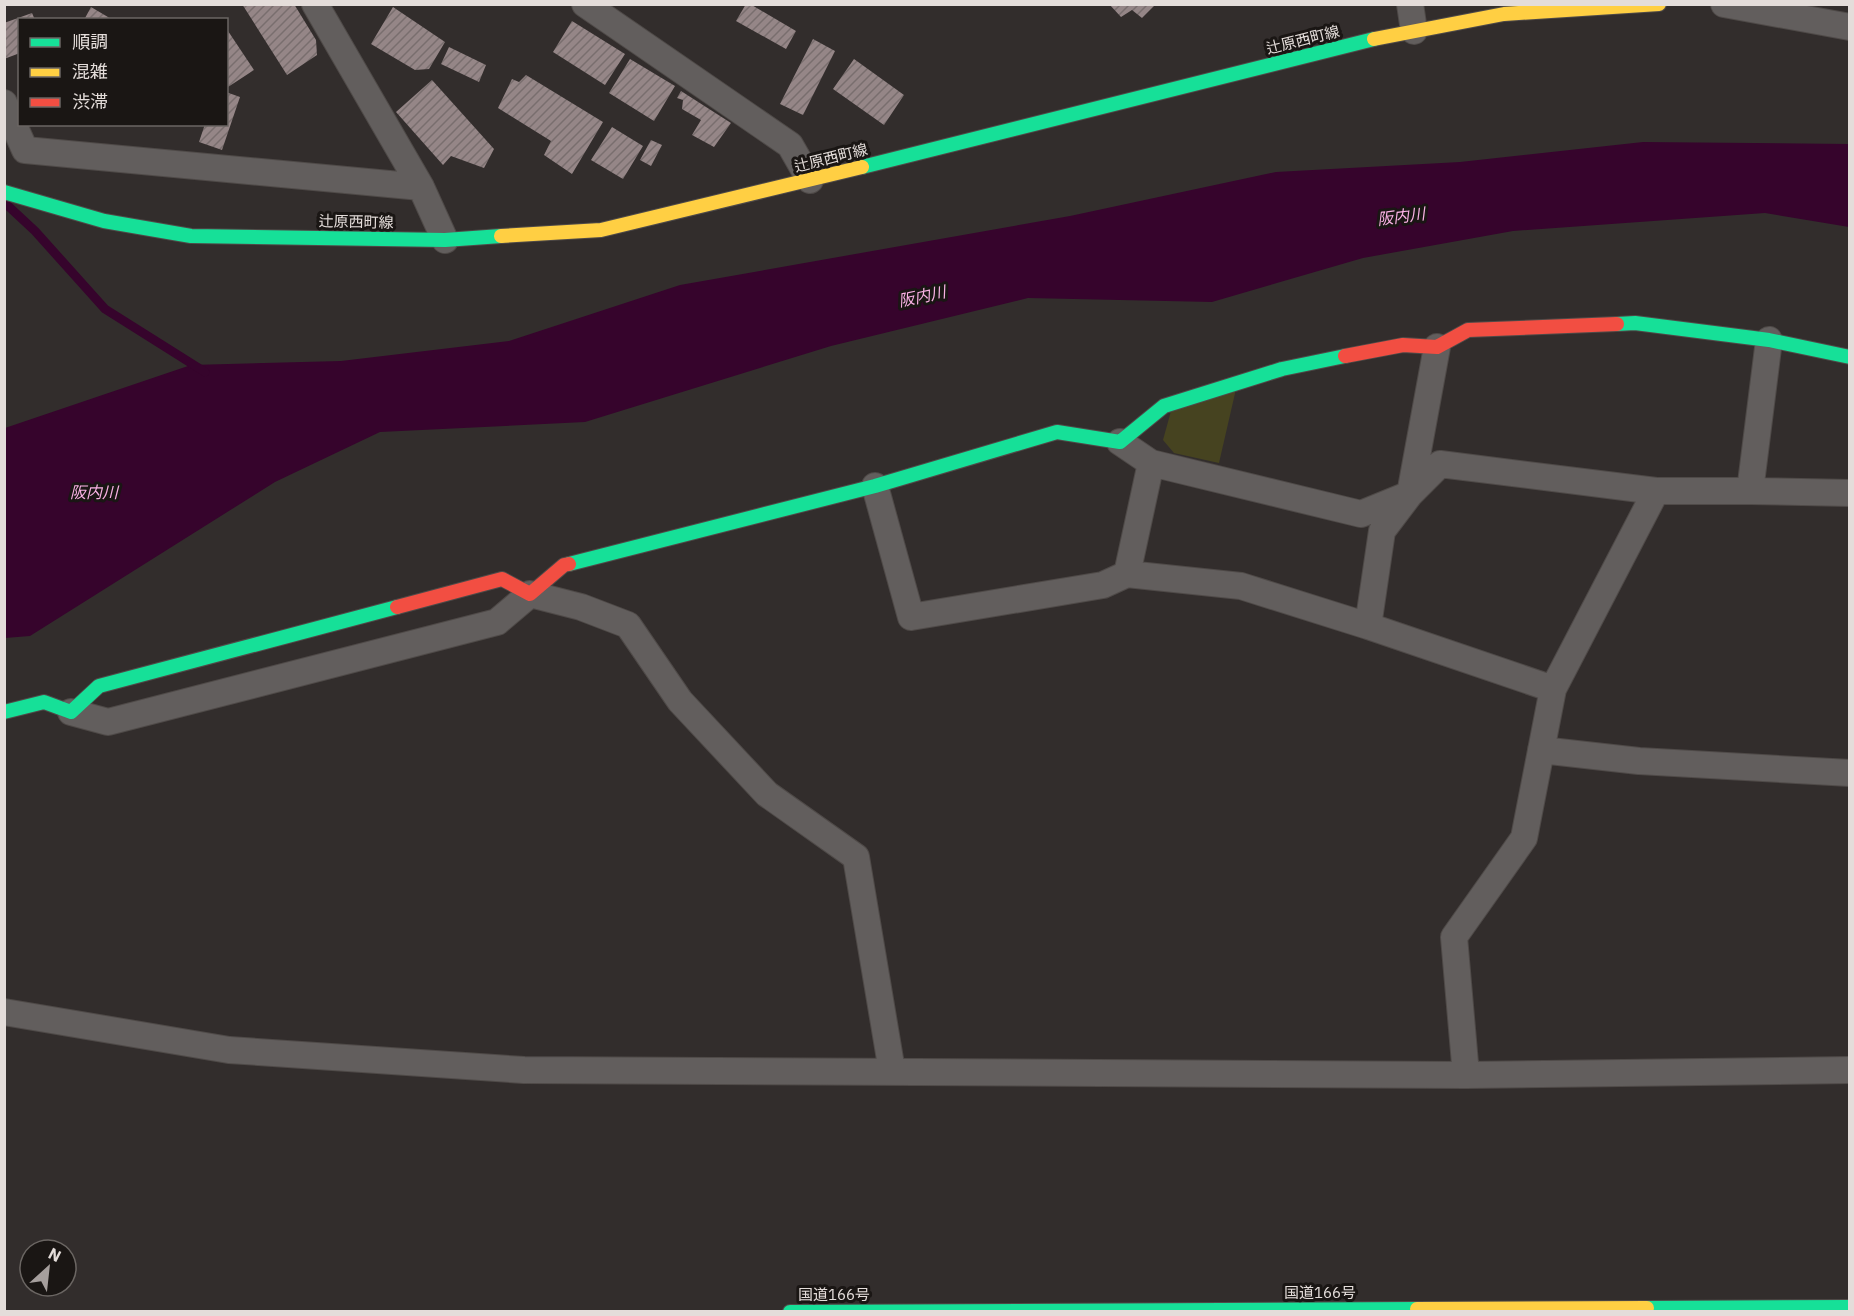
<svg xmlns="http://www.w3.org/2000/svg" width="1854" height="1316" viewBox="0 0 1854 1316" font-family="'IBM Plex Sans','Noto Sans JP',sans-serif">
  <defs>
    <pattern id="building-hatch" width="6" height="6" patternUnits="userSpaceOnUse" patternTransform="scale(1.5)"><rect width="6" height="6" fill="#958687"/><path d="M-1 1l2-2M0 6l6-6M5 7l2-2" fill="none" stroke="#796e6e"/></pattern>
  </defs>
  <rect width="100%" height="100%" fill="#322d2c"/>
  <path fill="#464320" d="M1236,389L1219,463L1174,453L1163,440L1171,411Z"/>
  <path fill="#36042c" d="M1643,142L1849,144V227L1765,213L1513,231L1363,258L1212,302L1028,298L831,346L585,422L380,432L275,482L30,636L5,638V428L191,365L341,361L509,341L680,285L1070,216L1276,172L1460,162Z"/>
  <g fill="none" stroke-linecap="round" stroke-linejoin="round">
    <path stroke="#36042c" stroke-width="9" d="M6,204L35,231L105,309L205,372"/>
  </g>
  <path fill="url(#building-hatch)" d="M242,4H294L316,40L317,55L287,75Z
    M746,4H750L796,31L786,49L736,21Z
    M1109,4H1156L1142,18L1132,10L1121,17Z
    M91,7L113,20H84Z
    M393,7L445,42L429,69L415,70L371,44Z
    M32,13L35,20H20V53L4,59V23Z
    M572,21L625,54L605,85L553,52Z
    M226,28L254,70L228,87L226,85Z
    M813,39L835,51L803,115L780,104Z
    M449,47L486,65L479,82L441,64Z
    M630,59L675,86L654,121L609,93Z
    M854,59L904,95L884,125L833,89Z
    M526,75L603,122L572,174L544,155L551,141L498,108L512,79L519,82Z
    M432,80L494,149L484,168L451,156L443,165L396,112Z
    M681,91L731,123L714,147L692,135L701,120L682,109L683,100L677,98Z
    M226,92L240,97L222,150L199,142L205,124H226Z
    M612,127L643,146L623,179L591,160Z
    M651,140L662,145L651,166L640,160Z"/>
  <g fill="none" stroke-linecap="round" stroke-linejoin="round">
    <g stroke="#4f4a48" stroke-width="28">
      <path id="street" d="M315,4L421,187L445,240
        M585,4L790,145L810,180
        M1410,4L1414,31
        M1724,4L1850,27
        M4,103L25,150L421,187
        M1769,340L1750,491L1850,493
        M1437,347L1410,494L1440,464L1656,491H1750
        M1120,442L1151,463L1361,514L1410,494
        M875,486L911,617L1103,585L1127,574L1151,463
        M1127,574L1241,586L1368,626L1553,689L1524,838L1454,937L1466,1075
        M1368,626L1382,531L1410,494
        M1553,689L1656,491
        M71,712L108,722L497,622L530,594L581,607L628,625L680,701L767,794L856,857L892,1071
        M1541,750L1639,761L1850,773
        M4,1012L229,1050L524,1070L1466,1075L1850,1070"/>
    </g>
    <g stroke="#4f4a48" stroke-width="16">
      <path id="fast" d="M862,167L1374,39
        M4,192L104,221L191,236L445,240L501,236
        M1617,324L1635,323L1769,340L1850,357
        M569,564L875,486L1057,432L1120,442L1164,406L1282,369L1345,356
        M4,712L44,702L71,712L99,686L397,607
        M1647,1308L1850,1307
        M790,1312L1417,1309"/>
    </g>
    <g stroke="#4f4a48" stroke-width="16">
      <path id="slow" d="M1374,39L1504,14L1659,4
        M501,236L601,230L862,167
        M1417,1309L1647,1308"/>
    </g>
    <g stroke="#4f4a48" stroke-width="16">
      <path id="jam" d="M1345,356L1403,345L1437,347L1468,330L1617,324
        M397,607L502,579L530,594L564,565L569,564"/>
    </g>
    <use href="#street" stroke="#625e5d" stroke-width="26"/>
    <use href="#fast" stroke="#16e098" stroke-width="14"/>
    <use href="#slow" stroke="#ffcf43" stroke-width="14"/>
    <use href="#jam" stroke="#f24e42" stroke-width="14"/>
  </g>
  <g text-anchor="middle" stroke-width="6" stroke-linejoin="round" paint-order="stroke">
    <g font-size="15" fill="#e4ddda" stroke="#1a1614">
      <text transform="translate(1303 40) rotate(-14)" y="5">辻原西町線</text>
      <text transform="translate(831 158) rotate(-14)" y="5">辻原西町線</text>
      <text transform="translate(356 222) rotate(1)" y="5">辻原西町線</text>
      <text x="1320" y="1298">国道166号</text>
      <text x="834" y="1300">国道166号</text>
    </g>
    <g font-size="16" font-style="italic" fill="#f9b1e4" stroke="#1a1614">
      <text transform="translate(1401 216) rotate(-7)" y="6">阪内川</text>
      <text transform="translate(922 296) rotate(-12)" y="6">阪内川</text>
      <text x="94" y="498">阪内川</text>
    </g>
  </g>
  <rect width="1854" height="1316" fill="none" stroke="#e4ddda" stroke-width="12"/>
  <rect x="18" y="18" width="210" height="108" fill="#1a1614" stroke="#6b6663" stroke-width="1.5"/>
  <rect x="30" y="38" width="30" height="9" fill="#16e098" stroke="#6b6663" stroke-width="1.5"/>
  <text x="72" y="48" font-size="18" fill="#e4ddda">順調</text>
  <rect x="30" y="68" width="30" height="9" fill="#ffcf43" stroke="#6b6663" stroke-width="1.5"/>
  <text x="72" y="78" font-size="18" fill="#e4ddda">混雑</text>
  <rect x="30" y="98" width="30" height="9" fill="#f24e42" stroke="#6b6663" stroke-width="1.5"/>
  <text x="72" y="108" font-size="18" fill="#e4ddda">渋滞</text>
  <g transform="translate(48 1268) rotate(27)"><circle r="28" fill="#1a1614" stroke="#6b6663" stroke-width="1.5"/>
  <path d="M0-4.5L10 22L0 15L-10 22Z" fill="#a69f9d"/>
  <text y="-9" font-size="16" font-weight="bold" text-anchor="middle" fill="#e4ddda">N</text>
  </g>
</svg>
